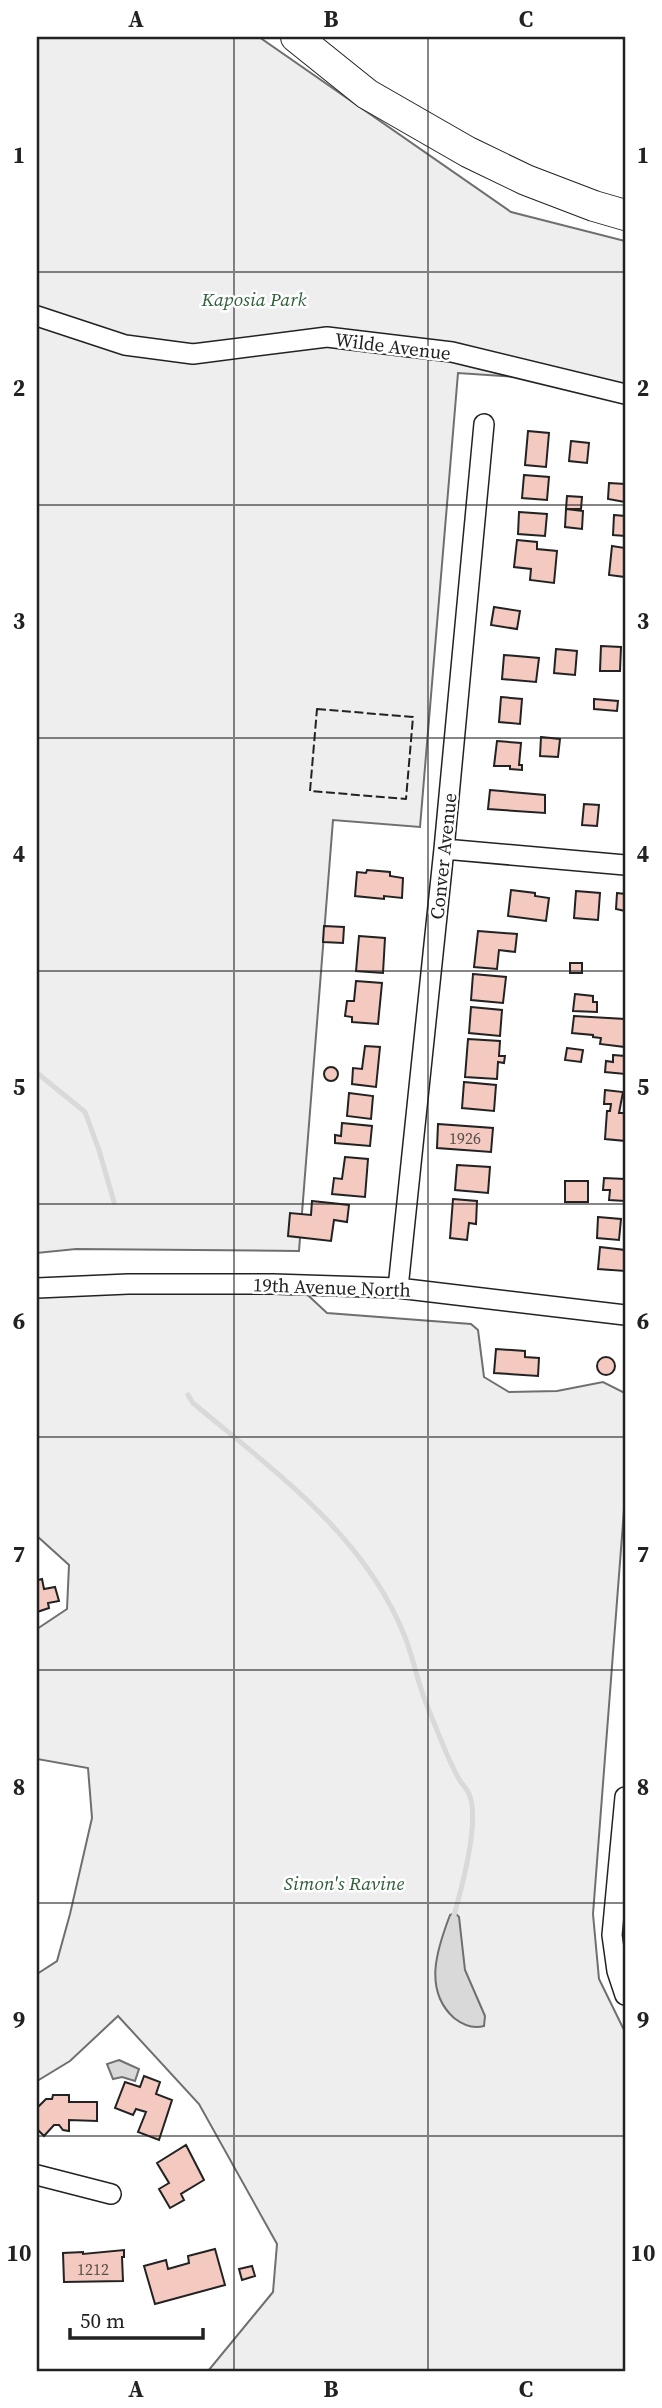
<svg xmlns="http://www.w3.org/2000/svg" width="662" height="2408" viewBox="0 0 662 2408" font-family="'Source Serif 4',serif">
  <rect width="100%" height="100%" fill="#fff"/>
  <path fill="#eee" stroke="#6f6f6f" stroke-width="2" d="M37,37H259L511,212L625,241V384L458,373L420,827L333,820L299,1251L76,1249L37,1253Z
    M297,1285L327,1313L471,1324L478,1330L484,1377L509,1392L557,1391L603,1382L625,1393V1497L593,1914L599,1979L625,2032V2371H208L273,2292L277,2244L199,2104L118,2016L70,2061L37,2081V1974L57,1961L70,1914L92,1818L88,1768L37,1759V1629L67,1609L69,1565L37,1536V1289Z"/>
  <path fill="#d9d9d9" stroke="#6f6f6f" stroke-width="2" d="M455,1913L459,1917L465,1970L485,2016L484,2026C473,2029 463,2025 454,2018C423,1990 437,1949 450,1915Z
    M119,2060L139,2069L135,2081L122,2077L113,2079L107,2064Z"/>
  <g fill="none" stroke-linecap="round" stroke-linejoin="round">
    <path stroke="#d9d9d9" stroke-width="5" d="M37,1073L85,1112L99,1150L114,1202
      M188,1395L193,1403C274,1471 365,1535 405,1637C414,1660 418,1685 428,1708C438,1732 447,1758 460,1781C463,1785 467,1789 469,1794C481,1820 461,1891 453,1919"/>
  </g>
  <path fill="#f3c9c0" stroke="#222" stroke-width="2" d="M528,431L549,433L546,467L525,465Z
    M571,441L589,443L587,463L569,461Z
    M524,475L549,477L547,500L522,498Z
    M609,483L625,484V502L608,499Z
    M567,496L582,497L581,509H566Z
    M566,509L583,511L582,529L565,527Z
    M519,512L547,514L545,536L518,534Z
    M614,515L625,516V536L613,535Z
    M517,540L537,542V549L557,551L554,583L530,580L531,569L514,567Z
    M612,546L625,548V577L609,575Z
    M494,607L520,611L517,629L491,625Z
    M601,646L621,647L620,671H600Z
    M556,649L577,651L575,675L554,673Z
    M504,655L539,658L536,682L502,679Z
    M501,697L522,699L520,724L499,722Z
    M594,699L618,701L617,711L594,709Z
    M541,737L560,739L558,757L540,756Z
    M497,741L521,743L519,765H522V770L510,769V766H494Z
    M490,790L545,795V813L488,809Z
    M584,804L599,805L597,826L582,825Z
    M367,870L390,872V876L403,878L402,898L384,896V899L355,896L357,872L366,873Z
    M511,890L535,893V896L549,898L546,921L508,916Z
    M576,891L600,893L598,920L574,918Z
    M617,893L625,894V911L616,909Z
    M324,926L344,927L343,943L323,942Z
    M478,931L517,934L515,952L499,950L497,969L474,967Z
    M359,936L385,938L383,973L356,971Z
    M570,963H582V973H570Z
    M473,974L506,977L503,1003L471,1000Z
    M356,981L382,983L378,1024L352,1022V1017L345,1016L347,1001H354Z
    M575,994L593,996V1002H597V1012L573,1011Z
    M471,1007L502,1010L500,1036L469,1033Z
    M574,1016L625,1019V1047L600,1044L601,1038L593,1037V1035L572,1033Z
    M468,1039L500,1041L499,1056H505L504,1063L498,1062L497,1079L465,1077Z
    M365,1046L380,1047L376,1087L352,1084L353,1068L362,1069Z
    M567,1048L583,1050L581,1062L565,1060Z
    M613,1055L625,1056V1074L605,1072L606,1061L613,1062Z
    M324 1074a7 7 0 1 1 14 0a7 7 0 1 1-14 0Z
    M464,1082L496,1085L494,1111L462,1108Z
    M605,1090L623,1092L619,1113H625V1144V1141L605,1139L607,1111H610L611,1104H604Z
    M349,1093L373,1096L371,1119L347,1116Z
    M342,1123L372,1126L370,1146L335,1143V1135L341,1136Z
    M438,1124L493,1128L491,1152L437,1148Z
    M345,1157L368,1159L365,1197L332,1194L334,1178L342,1179Z
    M457,1165L490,1167L488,1193L455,1190Z
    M604,1178L625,1179V1201L609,1200L610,1190H603Z
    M565,1181H588V1202H565Z
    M453,1199L477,1201L476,1224L469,1223L467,1240L450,1238Z
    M312,1201L349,1205L347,1222L334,1220L331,1241L288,1236L290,1213L311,1215Z
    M598,1217L621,1219L619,1240L597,1238Z
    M600,1247L625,1250V1271L598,1269Z
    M496,1349L525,1351V1357L539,1358L538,1376L494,1373Z
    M597 1366a9 9 0 1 1 18 0a9 9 0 1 1-18 0Z
    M37,1574L38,1580L42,1579L44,1589L55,1587L59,1601L48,1603L49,1608L37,1612Z
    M144,2076L160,2082L156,2094L172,2100L159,2140L138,2132L146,2112L136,2109L133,2115L115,2108L125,2082L140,2087Z
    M53,2095H69V2102H97V2121L69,2120V2131L63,2130L59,2125H54L44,2136L37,2129V2108L46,2099H52Z
    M186,2145L204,2180L181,2194L184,2200L170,2208L159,2189L169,2183L157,2163Z
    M215,2249L225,2285L155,2304L144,2266L166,2260L168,2269L189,2263L188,2256Z
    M124,2250V2257H122L123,2281L64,2282L63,2253L83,2252V2254Z
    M252,2266L255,2276L242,2280L239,2269Z"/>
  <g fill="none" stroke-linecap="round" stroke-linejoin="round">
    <g stroke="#222" stroke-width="22">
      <path id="minor" d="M37,316L125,345L193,354L327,337L452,352L625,394
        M444,849L625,865
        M37,1288L128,1284H273L398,1288L625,1315
        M398,1288L444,849L484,424
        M625,1797L612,1935L617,1971L625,1995
        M37,2175L111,2194"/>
    </g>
    <g stroke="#222" stroke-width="32">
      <path id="highway" d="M296,37L367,94L468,152L526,180L594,206L625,215"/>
    </g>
    <use href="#minor" stroke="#fff" stroke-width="19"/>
    <use href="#highway" stroke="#fff" stroke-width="30"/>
    <path stroke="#222" stroke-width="2" stroke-dasharray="9 3.5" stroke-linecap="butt" d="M317,709L413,717L406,799L310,791Z"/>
  </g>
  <path fill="none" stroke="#222" stroke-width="2" stroke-opacity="0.55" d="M234,37V2371M428,37V2371M37,272H625M37,505H625M37,738H625M37,971H625M37,1204H625M37,1437H625M37,1670H625M37,1903H625M37,2136H625"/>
  <g text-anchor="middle" stroke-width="5" stroke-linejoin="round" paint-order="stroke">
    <g font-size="16" fill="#564c4a">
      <text x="465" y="1144">1926</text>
      <text x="93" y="2275">1212</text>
    </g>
    <g font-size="19" font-style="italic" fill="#2f5e38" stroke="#fff">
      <text x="254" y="306">Kaposia Park</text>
      <text x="344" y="1890">Simon's Ravine</text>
    </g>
    <g font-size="19" fill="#222" stroke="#fff">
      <text transform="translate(393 346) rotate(7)" y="7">Wilde Avenue</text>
      <text transform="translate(443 856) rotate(-84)" y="7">Conver Avenue</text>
      <text transform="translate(332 1287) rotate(2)" y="7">19th Avenue North</text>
    </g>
  </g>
  <rect width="662" height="2408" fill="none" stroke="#ffffff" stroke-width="77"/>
  <path d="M70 2328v10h133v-10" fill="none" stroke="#222222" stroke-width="3.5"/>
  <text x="80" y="2328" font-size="21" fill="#222222" stroke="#ffffff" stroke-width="5" paint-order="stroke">50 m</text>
  <rect x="38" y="38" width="586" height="2332" fill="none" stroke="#222" stroke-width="2.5"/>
  <g font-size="23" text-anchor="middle" font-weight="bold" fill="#222">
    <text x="136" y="27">A</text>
    <text x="331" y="27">B</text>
    <text x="526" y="27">C</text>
    <text x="19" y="163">1</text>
    <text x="643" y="163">1</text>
    <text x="19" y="396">2</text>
    <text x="643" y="396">2</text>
    <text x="19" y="629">3</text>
    <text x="643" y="629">3</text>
    <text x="19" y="862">4</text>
    <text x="643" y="862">4</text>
    <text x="19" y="1095">5</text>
    <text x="643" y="1095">5</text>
    <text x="19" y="1329">6</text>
    <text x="643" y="1329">6</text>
    <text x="19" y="1562">7</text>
    <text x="643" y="1562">7</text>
    <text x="19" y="1795">8</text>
    <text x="643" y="1795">8</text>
    <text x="19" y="2028">9</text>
    <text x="643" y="2028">9</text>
    <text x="19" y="2261">10</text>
    <text x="643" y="2261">10</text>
    <text x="136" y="2397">A</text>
    <text x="331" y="2397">B</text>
    <text x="526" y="2397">C</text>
  </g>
</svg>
